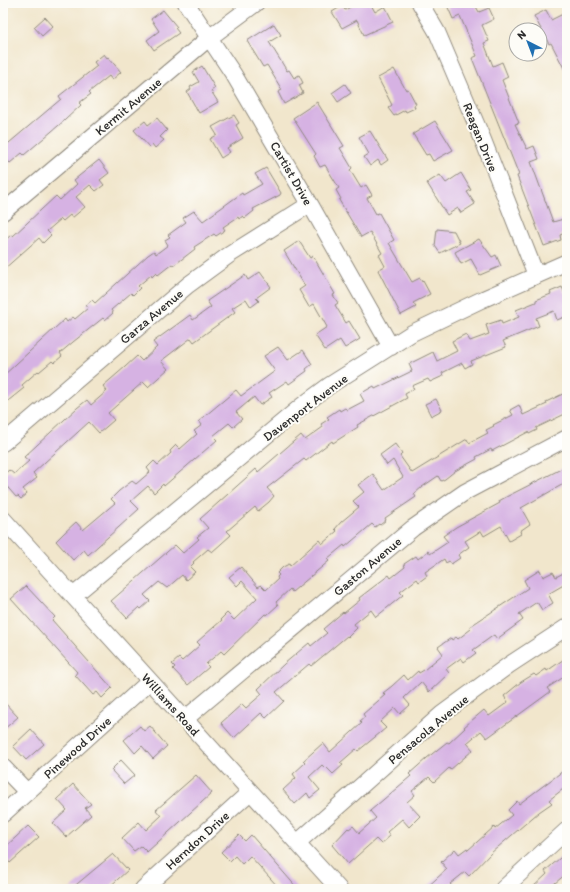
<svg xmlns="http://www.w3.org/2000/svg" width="570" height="892" viewBox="0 0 570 892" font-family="Itim,sans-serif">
  <rect width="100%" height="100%" fill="#fdfcf7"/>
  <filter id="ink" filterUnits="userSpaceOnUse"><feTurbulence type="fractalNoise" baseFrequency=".025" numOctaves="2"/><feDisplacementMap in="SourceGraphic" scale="8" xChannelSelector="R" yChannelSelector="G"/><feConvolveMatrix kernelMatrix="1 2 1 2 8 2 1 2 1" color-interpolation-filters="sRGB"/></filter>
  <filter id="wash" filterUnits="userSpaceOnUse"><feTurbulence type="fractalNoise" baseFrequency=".012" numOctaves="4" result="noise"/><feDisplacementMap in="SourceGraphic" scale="16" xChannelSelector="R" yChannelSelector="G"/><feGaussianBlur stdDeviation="0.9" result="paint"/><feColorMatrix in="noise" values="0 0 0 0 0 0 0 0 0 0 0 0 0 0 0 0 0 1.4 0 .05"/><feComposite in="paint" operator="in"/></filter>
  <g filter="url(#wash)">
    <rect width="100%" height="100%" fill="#f1e6cc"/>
    <g id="blocks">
      <path fill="#d6b2e3" d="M358,3H370L375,12L385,6L393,22L364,35L357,20L342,28L332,12L342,6L345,10Z
        M446,3H474L479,12L489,8L494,19L482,25L489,41L484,43L493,66L502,62L508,77L502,80L519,123L515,124L527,149L534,146L539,159L531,162L553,222L567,218V232L560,235L561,240L544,246L517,176L519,175L472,58L477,56L460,16L453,19Z
        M163,10L177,27L175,28L179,33L154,50L147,40L159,31L151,19Z
        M546,10L551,20L567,12V74L551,43L549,44L534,16Z
        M45,17L53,26L42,36L34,27Z
        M274,24L281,35L269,42L287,71L289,70L294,78L299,75L303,83L299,85L303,93L284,104L278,92L282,90L267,65L263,67L247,41Z
        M104,54L107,58L108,57L121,72L112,80L109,76L89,92L91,94L79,103L81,105L65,120L24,155L22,153L10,163L3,156V148L61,99L59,96L97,66L94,62Z
        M202,66L215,88L211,91L218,102L199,113L187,92L191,89L190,87L199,82L193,72Z
        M394,69L406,90L408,89L416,104L414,105L415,108L406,112L405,110L394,116L388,108L392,105L378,78Z
        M345,84L351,93L338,102L332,93Z
        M317,102L344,146L340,148L352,168L350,170L361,188L366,185L372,195L367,198L376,214L379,213L394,240L389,243L412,282L420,278L422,282L423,281L430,294L413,303L416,307L401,315L378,270L385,266L379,255L382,253L370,232L361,237L339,200L341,199L336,190L339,188L325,165L320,167L314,156L316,154L293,118Z
        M234,115L239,123L236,125L243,138L227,148L230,152L221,158L210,139L217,135L212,127Z
        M157,118L167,130L160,137L164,140L155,148L152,144L149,147L134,130L145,121L148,125Z
        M435,121L453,150L433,161L429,154L426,155L413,134Z
        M370,131L388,160L381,165L378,160L370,166L364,157L369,154L359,137Z
        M99,160L109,173L100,180L104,185L96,191L90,185L76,197L85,207L72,218L70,215L63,221L61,219L47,231L51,235L43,243L39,238L3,270V242L11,235L13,236L56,196L60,200L77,184L74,180Z
        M266,168L281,193L280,195L253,209L254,211L245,218L243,216L239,219L238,217L223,227L225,230L216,236L214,234L194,247L195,249L173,266L172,264L158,275L156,273L152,277L151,275L138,286L140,288L133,295L131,293L111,310L113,313L105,320L103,318L73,342L60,353L62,356L54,363L52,361L39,372L38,371L22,385L24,388L3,405V376L54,329L65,319L67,322L73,317L75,319L88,308L86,305L92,300L95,303L148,255L154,251L156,254L168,245L165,240L170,237L168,235L186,222L183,218L194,211L203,221L242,193L243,195L262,184L255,174Z
        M461,173L471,190L467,192L475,204L461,213L458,208L447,215L427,183L440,175L446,183Z
        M437,229L454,231L460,243L440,253L435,246Z
        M479,239L492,257L496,255L501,266L480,275L471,259L461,264L455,252Z
        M299,241L310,258L313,256L335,294L333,295L338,303L335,305L346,323L349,321L360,339L345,348L340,340L325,350L315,335L327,327L314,304L309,307L299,290L305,286L284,251Z
        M260,272L271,287L256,298L259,301L251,307L246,299L232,308L235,312L194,342L191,338L161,361L168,369L148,387L143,382L108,413L114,420L99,433L89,422L33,473L37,478L23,489L27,494L21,499L18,496L16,497L3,482V475L9,470L14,474L29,461L24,457L77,408L87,400L91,405L107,391L103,386L125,367L137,356L142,361L157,347L153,342L190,315L193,320L211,307L207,301L245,275L248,280Z
        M562,287L567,298V316L557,320L554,311L536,318L539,326L503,341L506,347L471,361L472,364L465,368L462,363L442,373L443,376L430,382L428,379L412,386L414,389L405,394L407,398L357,425L358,427L333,443L332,441L306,461L304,459L267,488L274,496L269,502L258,511L255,507L227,531L231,535L212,552L208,549L193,562L194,563L190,567L195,572L186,580L182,575L167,588L159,582L144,595L150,601L141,609L139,607L127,618L111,601L175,545L183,553L199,539L197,537L208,528L200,519L237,486L256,469L258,472L301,435L305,440L323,427L321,424L329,419L327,417L339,409L340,411L345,408L347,410L364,401L360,394L374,386L375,389L412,371L409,364L433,352L437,361L457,351L452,341L466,334L470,341L489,334L486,325L501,320L502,324L519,317L516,310L536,302V300L551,294L550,292Z
        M278,347L288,360L303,350L312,364L306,369L307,371L289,384L287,381L269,393L272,397L260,405L254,397L236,412L242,419L233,427L229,423L213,436L217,440L164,486L163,484L154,493L148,486L131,501L139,509L88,555L84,550L73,560L56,541L64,533L76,522L83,530L115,503L111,499L119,491L132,481L136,484L150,472L147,468L154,461L158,465L171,453L170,451L176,445L180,449L197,434L194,431L202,425L199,421L236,390L241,396L275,371L264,356Z
        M567,392V413L536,428L537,430L529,434L528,432L492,451L491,449L476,457L477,459L455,471L445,479L441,481L438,476L422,487L414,494L416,497L385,518L386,520L380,525L379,524L375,527L372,524L345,547L344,545L327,559L329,561L292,592L290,589L276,602L278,605L267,615L265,614L224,654L221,651L206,664L209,667L188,685L173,669L175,667L172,664L179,658L182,661L200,645L197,642L222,620L221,619L227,613L234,620L257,598L242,581L237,586L229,577L241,567L258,587L261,585L266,590L278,579L277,577L279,575L277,573L283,567L289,564L290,566L319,540L322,544L337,531L335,529L341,522L359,507L353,501L364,492L358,485L373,474L384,490L403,477L393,460L387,465L380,455L395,444L402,454L400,456L412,473L467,439L469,443L488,433L486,430L494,426L493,425L513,415L510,410L519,405L523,415L547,404L546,402Z
        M436,399L442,410L431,416L425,404Z
        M567,466V482L521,508L530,524L520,531L521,534L509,541L501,526L484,536L481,531L465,541L469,547L458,555L460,558L451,564L449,561L446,563L444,559L425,572L427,576L419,582L417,579L400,592L403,595L376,617L371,610L354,624L357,628L348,637L347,636L311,666L309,664L276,692L284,701L266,718L261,713L234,738L221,723L242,704L246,708L262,694L258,689L284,664L309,643L311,646L327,633L323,629L343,612L344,613L360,600L359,598L389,575L391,578L405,567L404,564L416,556L418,559L428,551L430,554L448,542L443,536L456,527L500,503L499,501L506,497Z
        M540,570L543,577L553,572L556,577L567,571V583L548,594L553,603L542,610L537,602L519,614L523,620L497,639L494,635L473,650L476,653L464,662L461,658L446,669L449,673L429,692L421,682L404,698L410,705L400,714L395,708L380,722L386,728L358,751L356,749L340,763L343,765L333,774L326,767L325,768L322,765L309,777L320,790L310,798L307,793L295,804L283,790L296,778L293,774L305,763L303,761L323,743L330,752L362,723L360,721L365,717L363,714L385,695L383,693L392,686L404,675L408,680L418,671L419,673L424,670L443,654L438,647L451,638L452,640L456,637L458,639L471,629L469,627L528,588L524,580Z
        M26,586L55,617L52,620L112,688L102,698L97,692L93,695L75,675L77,672L11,599Z
        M567,657V675L547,688L550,692L487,738L481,731L467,743L473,750L450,770L449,768L434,782L429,777L412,791L415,795L407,802L420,816L409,827L402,819L387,832L390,836L381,844L376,839L348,864L332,845L348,828L349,829L353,826L359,833L376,818L370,811L411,776L409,774L427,758L447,742L449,743L465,728L464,727L484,710L489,716L508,702L504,696L521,682L534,674L536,676L546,669L547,671Z
        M3,701L18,717L3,730Z
        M140,726L144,731L150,726L167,746L153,759L142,746L135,753L124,740Z
        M31,729L44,744L26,760L13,746Z
        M121,760L135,775L124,784L111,770Z
        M567,768V786L549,800L552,803L539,812L491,853L469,876L465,872L450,884L455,889H425L447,869L441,862L455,849L459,854L467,848L468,850L494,827L495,829L512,815L508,810L517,801L519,804Z
        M196,775L212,793L147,852L141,846L134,851L122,838L139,822L146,830L161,816L156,810Z
        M73,784L91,804L85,808L91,815L66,837L53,823L67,810L57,799Z
        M28,826L39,837L10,863L3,855V849Z
        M239,835L245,841L251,835L298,889H280L250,856L242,864L235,856L230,861L221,852Z
        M567,852V873L548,889H531L547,874L545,871Z
        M113,854L128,870L107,889H71Z"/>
    </g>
  </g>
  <g filter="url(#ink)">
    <use href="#blocks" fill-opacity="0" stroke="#8e887c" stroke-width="1"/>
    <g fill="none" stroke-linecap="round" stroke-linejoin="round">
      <g stroke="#8e887c" stroke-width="18">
        <path id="minor" d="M186,3L234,75L310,204L391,347
          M420,3L437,32L483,140L536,275
          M3,212L209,38L256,3
          M3,443L188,285L229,255L310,204
          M3,519L339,889
          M73,596L303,405L330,385L412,333L481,300L567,262
          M185,719L413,528L465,492L567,438
          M3,767L27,792
          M3,814L150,681
          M297,843L442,714L509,665L567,627
          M143,889L250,792
          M503,889L567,830"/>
      </g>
      <use href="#minor" stroke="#fff" stroke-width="16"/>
    </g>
  </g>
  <g text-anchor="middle" stroke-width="4" stroke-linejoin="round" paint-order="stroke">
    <g font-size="13" fill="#2b2b2b" stroke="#fdfcf7">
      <text transform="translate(128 106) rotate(-40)" y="5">Kermit Avenue</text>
      <text transform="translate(481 137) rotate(68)" y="5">Reagan Drive</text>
      <text transform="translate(292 173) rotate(60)" y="5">Cartist Drive</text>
      <text transform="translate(151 316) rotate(-40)" y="5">Garza Avenue</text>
      <text transform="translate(305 407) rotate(-37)" y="5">Davenport Avenue</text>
      <text transform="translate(367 566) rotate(-40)" y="5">Gaston Avenue</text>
      <text transform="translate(171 704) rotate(48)" y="5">Williams Road</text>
      <text transform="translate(428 729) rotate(-40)" y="5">Pensacola Avenue</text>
      <text transform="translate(77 747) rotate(-42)" y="5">Pinewood Drive</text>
      <text transform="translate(197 840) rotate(-42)" y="5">Herndon Drive</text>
    </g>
  </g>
  <rect width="570" height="892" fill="none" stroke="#fdfcf7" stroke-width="16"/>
  <g transform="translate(528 42) rotate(318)"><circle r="19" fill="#fdfcf7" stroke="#a9a8a5"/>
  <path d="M0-3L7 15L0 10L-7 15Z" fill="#1f6fb2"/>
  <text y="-6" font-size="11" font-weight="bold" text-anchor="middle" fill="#2b2b2b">N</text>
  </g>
</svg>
